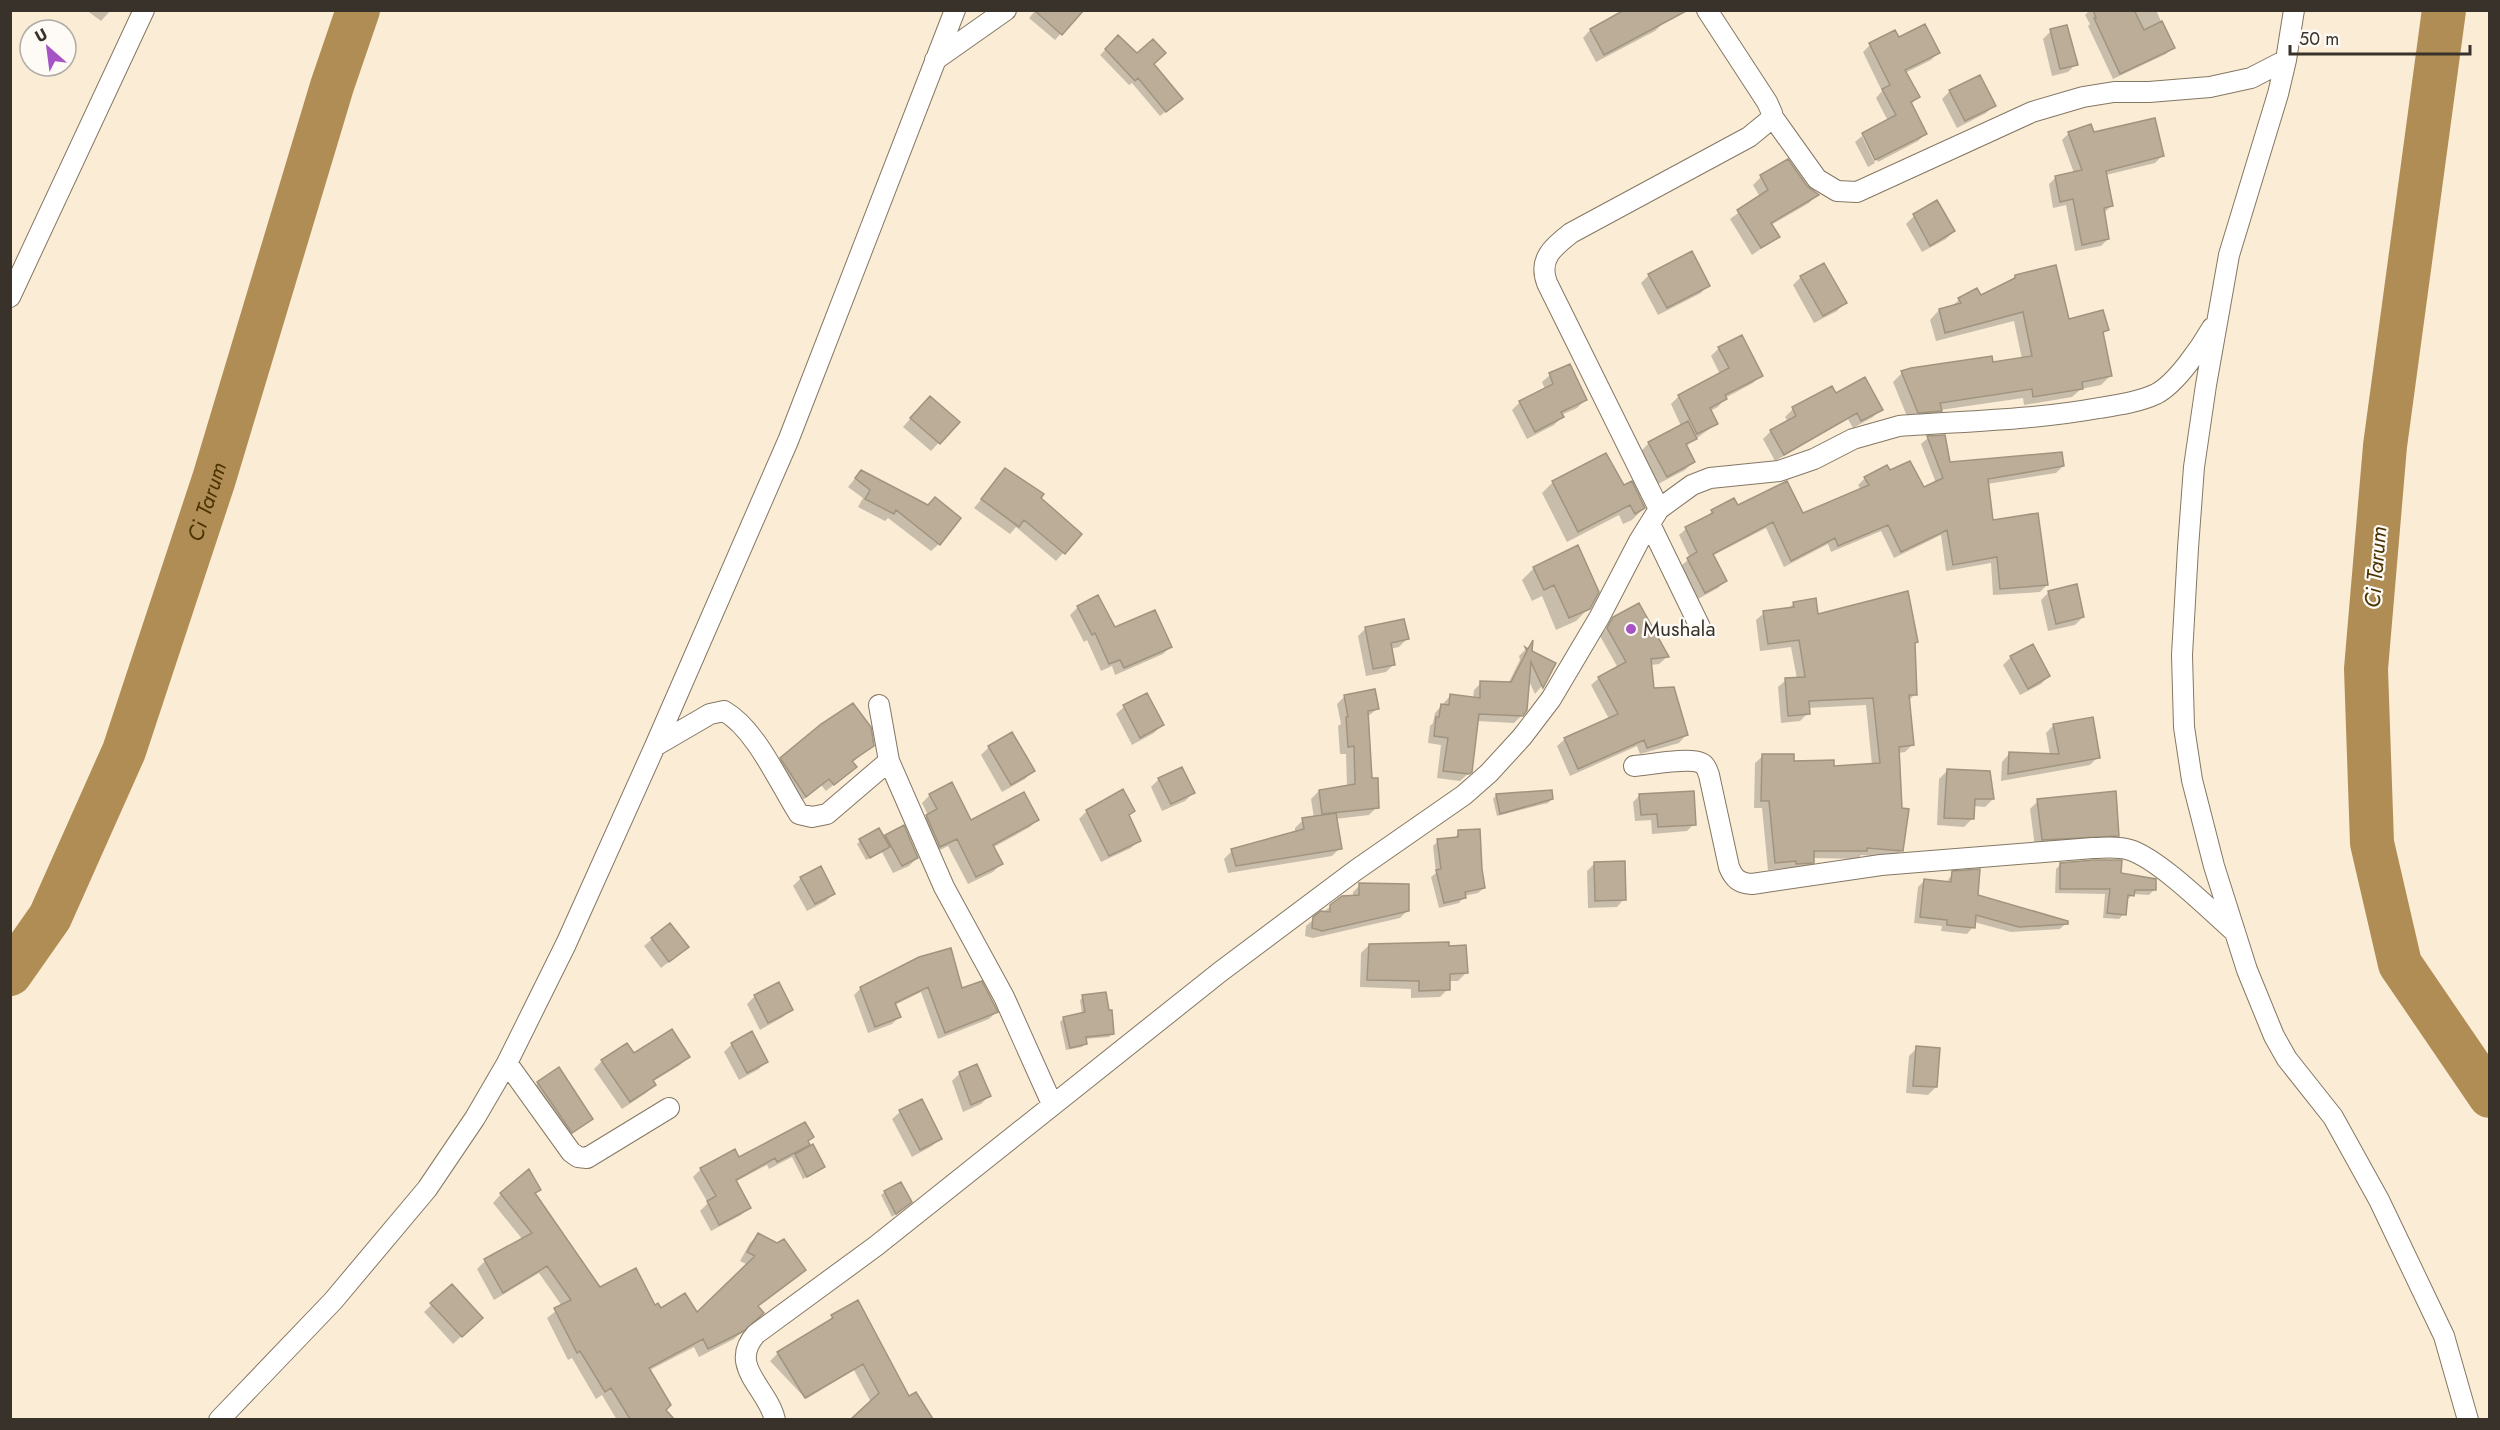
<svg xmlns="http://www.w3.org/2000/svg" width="2500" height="1430" viewBox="0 0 2500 1430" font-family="Jost,sans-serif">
  <rect width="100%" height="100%" fill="#fbecd6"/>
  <path fill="#0003" d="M86,10H111L101,21Z
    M1036,10H1082L1055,40L1029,18Z
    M1627,10L1663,23L1655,31L1596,62L1583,38L1590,30Z
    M2090,10H2156L2173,48L2166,54L2113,79L2088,26L2090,24L2085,15Z
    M2051,31L2076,64L2068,72L2052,76L2043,39Z
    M1118,37L1137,55L1152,64L1175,104L1160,116L1132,83L1129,85L1100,55Z
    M1898,39L1938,53L1931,60L1905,73L1918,97L1911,104L1926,133L1918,141L1878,162L1863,135L1888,121L1876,98L1882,91L1863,52L1870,45Z
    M1950,91L1994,105L1986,113L1957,128L1942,99Z
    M2069,133L2093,134L2162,156L2155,163L2106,175L2111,206L2103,214L2108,239L2101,246L2075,251L2066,205L2053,208L2049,184L2056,177L2074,173L2062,140Z
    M1862,136L1875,163L1868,167L1855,142Z
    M1788,161L1806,187L1817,195L1809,203L1771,225L1778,237L1752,255L1730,219L1760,197L1753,185L1761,177Z
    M1937,202L1954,231L1946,239L1922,252L1906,224L1914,216Z
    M1649,275L1708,285L1701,293L1658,315L1641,283Z
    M2015,276L2067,321L2107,329L2102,335L2110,376L2101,385L2081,389L2072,397L2024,405L2023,398L1940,410L1931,420L1909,421L1893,382L1902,373L2022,359L2014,321L1936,341L1930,320L1939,310L1951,307L1959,300L1981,297L2009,283Z
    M1801,277L1845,303L1837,311L1814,323L1793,285Z
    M1719,348L1761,375L1753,383L1725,398L1718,407L1710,411L1716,424L1685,447L1693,462L1685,470L1658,484L1641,451L1649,443L1681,426L1671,404L1679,396L1720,374L1711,356Z
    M1550,375L1585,400L1577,408L1561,415L1562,417L1554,425L1527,439L1512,410L1520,402L1545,389L1542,382Z
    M1831,388L1835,395L1881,409L1873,417L1853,428L1848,419L1775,461L1763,439L1771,431L1788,422L1785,417L1793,409Z
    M922,405L958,422L931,451L903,427Z
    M1944,437L1948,464L2063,466L2056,473L1987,484L1991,521L2047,585L2040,592L1993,595L1991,563L1946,571L1941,535L1894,558L1881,531L1831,552L1828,544L1784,567L1766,528L1712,556L1725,581L1718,588L1698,599L1681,566L1690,558L1679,535L1686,529L1706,519L1712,511L1737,507L1802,515L1861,490L1858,485L1865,478L1889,472L1923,489L1936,483L1921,444L1928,438Z
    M1005,470L1080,534L1056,561L1016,527L1010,534L974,508Z
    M861,471L939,544L931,551L888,518L885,521L858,507L863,498L848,487Z
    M1553,482L1623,487L1643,509L1632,520L1623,524L1619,515L1567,542L1542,493Z
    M1534,568L1589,608L1576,621L1556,630L1542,596L1532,601L1522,580Z
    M2049,592L2083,617L2075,625L2048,631L2041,600Z
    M1097,597L1114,629L1171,646L1163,654L1115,675L1112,666L1101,671L1087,640L1084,642L1070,615L1077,608Z
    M1794,603L1817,616L1916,642L1914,645L1915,694L1908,701L1913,744L1905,752L1898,753L1902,850L1894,858L1861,855L1858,859L1813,858V862L1805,870L1789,871V868L1768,870L1762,808H1754L1755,763L1763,756L1792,763L1832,768L1872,765L1866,705L1808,708V713L1800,721L1781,723L1778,687L1786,680L1797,679L1791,647L1760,651L1756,620L1764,613L1787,610Z
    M1614,619L1667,657L1659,664L1651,665L1653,690L1686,735L1679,743L1640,754L1637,746L1570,776L1557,746L1565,739L1609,719L1591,685L1599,678L1618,668L1600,636Z
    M1366,628L1407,639L1399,647L1390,649L1394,664L1386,672L1366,676L1358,636Z
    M1531,644V652L1554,664L1541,687L1535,694L1528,679L1522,715L1514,723L1477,721L1471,771L1460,781L1437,778L1441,745L1428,743L1430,726L1433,723L1435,713L1450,696L1473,699L1474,690L1481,683L1508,684L1520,660L1519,656Z
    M2011,657L2049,676L2041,684L2020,695L2003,665Z
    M1345,696L1377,709L1367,717L1371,780L1377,807L1369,815L1335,819L1340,848L1332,856L1228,873L1224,859L1232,851L1295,833V828L1303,820L1314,818L1311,799L1319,791L1347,787L1346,754H1340L1338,726L1341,724L1337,704Z
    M1124,707L1162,725L1154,733L1132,745L1116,714Z
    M2054,725L2098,757L2090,765L2001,781L2002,762L2009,754L2050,755L2046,733Z
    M872,745L852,763L847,774L826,791L821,785L798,804L773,767L781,759Z
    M989,747L1033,771L1025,779L1002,792L981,755Z
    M1947,771L1993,799L1985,807L1973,806L1972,819L1964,827L1937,825L1939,779Z
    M1159,779L1193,793L1185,801L1162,811L1151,787Z
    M1122,791L1133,811L1128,816L1139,840L1131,848L1101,862L1079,819L1087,811Z
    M1550,791L1552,799L1548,803L1497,816L1493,799L1496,795Z
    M930,795L971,822L1038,819L1030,827L992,848L1001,864L993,872L968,884L948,846L932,854L918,824L928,815L922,803Z
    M1640,795L1694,824L1687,831L1652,834L1651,820L1635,821L1633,802Z
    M2038,801L2117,835L2109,843L2035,847L2030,809Z
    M1459,832L1480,869L1484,888L1478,893L1464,896L1459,903L1439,908L1431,877L1436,873L1433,846L1438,841L1454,839Z
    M886,836L917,858L909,866L893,873L882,852L866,860L857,844L860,841L883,839Z
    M1595,863L1624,899L1617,907L1588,908L1587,871Z
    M2061,864L2120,874L2155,889L2149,895L2133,894L2127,900L2124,914L2119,919L2103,918L2105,894L2055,893L2056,869Z
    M1953,873L1977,896L2066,923L2060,929L2011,932L1974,922L1973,927L1967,934L1941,931L1942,926L1914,923L1918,887L1924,881L1946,883Z
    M801,878L834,893L826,901L807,911L793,886Z
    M1360,885L1407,911L1400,918L1313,938L1305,936L1306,926L1314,919L1331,906L1353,897V892Z
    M652,939L679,954L661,968L644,946Z
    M1369,945L1448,948L1466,973L1458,981H1448V989L1440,997L1411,998V989L1360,987L1361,953Z
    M919,958L961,990L996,1012L989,1019L938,1039L921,992L895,1005L899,1017L892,1024L868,1033L854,995L861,988Z
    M755,996L791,1009L783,1017L760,1030L747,1004Z
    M1083,997L1113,1033L1109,1037L1085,1039L1086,1043L1082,1047L1066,1050L1060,1022L1064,1018L1082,1014L1080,1000Z
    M732,1044L766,1061L759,1069L739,1080L724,1052Z
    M1917,1048L1936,1087L1928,1095L1906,1093L1909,1056Z
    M634,1055L688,1057L680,1065L652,1082L654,1085L646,1093L622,1109L594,1069L602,1061Z
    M960,1073L989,1096L981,1104L963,1112L952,1081Z
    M538,1083L591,1119L564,1140L530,1091Z
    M900,1112L940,1138L932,1146L912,1157L892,1119Z
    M807,1142L808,1145L802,1151L823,1167L820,1170L803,1179L792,1157L769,1169L767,1165L735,1182L749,1208L741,1215L711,1231L700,1211L708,1203L693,1177L701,1169Z
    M539,1190L534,1195L600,1289L660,1310L697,1314L748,1265L740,1261L750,1243L758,1235L804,1270L757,1307L754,1321L734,1339L699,1357L694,1347L648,1371L664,1410L672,1420H617L602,1395L596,1399L572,1358L568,1360L547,1318L562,1306L539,1273L494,1300L477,1269L485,1261L523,1240L493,1203L501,1194Z
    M885,1192L906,1206L892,1217L881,1195Z
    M451,1286L481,1318L453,1344L424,1312Z
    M832,1317L908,1398L916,1394L932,1420H853L871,1402L854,1370L806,1399L770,1361L777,1354L825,1325Z"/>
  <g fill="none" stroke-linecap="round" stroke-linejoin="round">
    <g stroke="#b08d54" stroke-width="44">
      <path d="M2444,10L2385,446L2366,669L2372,843L2400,964L2490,1096"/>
      <path id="s1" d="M10,974L50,917L124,751L214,479L332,86L358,10"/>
    </g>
  </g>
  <path fill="#bbad98" stroke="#a1947f" stroke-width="1.5" d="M1034,10H1084L1062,35Z
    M1624,10H1688L1604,55L1590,29Z
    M2093,10H2134L2144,30L2162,21L2175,48L2120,74L2094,18H2096Z
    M1925,24L1940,53L1905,70L1920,97L1911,102L1927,134L1875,160L1862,133L1896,115L1882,89L1890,85L1869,43L1895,30L1899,37Z
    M2067,25L2078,65L2060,69L2050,29Z
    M1118,35L1137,53L1153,39L1166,53L1154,64L1183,99L1166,112L1138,78L1135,81L1105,49Z
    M1980,75L1996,106L1965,121L1949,90Z
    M2155,118L2164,156L2106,171L2113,206L2104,208L2109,239L2082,245L2073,199L2060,202L2055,176L2082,170L2068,132L2091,124L2094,132Z
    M1788,159L1807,186L1819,195L1771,223L1780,237L1761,248L1737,210L1768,190L1760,175Z
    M1937,200L1955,231L1930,246L1913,214Z
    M1692,251L1710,286L1667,308L1648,274Z
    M1824,263L1847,303L1823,316L1800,276Z
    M2056,265L2069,319L2103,310L2109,330L2103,332L2112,376L2082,382L2083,389L2033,397L2032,389L1940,403L1942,411L1918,413L1901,371L1911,368L1992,356L1993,362L2032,356L2023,312L1945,333L1939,309L1961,303L1958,298L1977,288L1981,295L2015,278V275Z
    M1742,335L1763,376L1725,395L1727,399L1710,408L1718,424L1697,434L1678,395L1729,368L1718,347Z
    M1570,364L1587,400L1561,412L1564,417L1535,432L1519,401L1553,384L1549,373Z
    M1865,377L1883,410L1861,421L1857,413L1784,455L1770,430L1796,416L1792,407L1832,386L1836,393Z
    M930,396L960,422L940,444L910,418Z
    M1688,421L1697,439L1686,444L1695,462L1667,477L1648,442Z
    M1945,435L1950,462L2062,452L2064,466L1988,479L1993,520L2038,513L2048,585L2000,589L1997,557L1953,565L1947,530L1901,552L1888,525L1838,546L1835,538L1791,561L1773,522L1713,554L1727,581L1705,593L1687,558L1697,552L1685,527L1713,513L1711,510L1734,498L1738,505L1787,481L1803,513L1869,485L1864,477L1887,465L1890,470L1910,461L1924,487L1943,478L1927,436Z
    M1606,453L1624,485L1632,481L1645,508L1635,514L1630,505L1578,532L1552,481Z
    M1005,468L1044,494L1041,498L1082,534L1065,554L1024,520L1019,527L981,499Z
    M861,470L928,505L935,497L961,518L940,545L896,510L894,514L865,499L870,490L855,478Z
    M1578,545L1599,592L1590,609L1569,618L1554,585L1544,590L1533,567Z
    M2077,584L2084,617L2056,624L2048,591Z
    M1908,591L1918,642L1915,643L1917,695H1909L1914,745L1899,747L1902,808L1909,809L1903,851L1867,848V851H1814V863L1796,864V861L1775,863L1769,801H1761L1762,754H1794V761L1834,760V766L1880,763L1873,698L1809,701L1810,714L1788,716L1785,678L1805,677L1799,640L1768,644L1763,611L1794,607L1793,602L1816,598L1818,614Z
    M1098,595L1115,627L1155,610L1172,647L1124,668L1120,660L1109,664L1095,633L1092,635L1077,606Z
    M1639,603L1669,657L1651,659L1654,688L1674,687L1688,735L1647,748L1644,740L1578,769L1564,738L1618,714L1598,677L1626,662L1607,628L1613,617Z
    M1404,619L1409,639L1391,643L1395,665L1373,669L1365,627Z
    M1533,640L1532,651L1556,663L1543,688L1531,662L1527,710L1523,716L1479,714L1472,772L1469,774L1443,771L1448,738L1434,736L1436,717H1439L1441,704L1449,705L1450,694L1480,698V681L1511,682L1527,651L1525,647L1528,649Z
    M2033,644L2050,676L2028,689L2010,656Z
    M1375,689L1379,709L1368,711L1372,778H1378L1379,808L1322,814L1319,790L1355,784L1354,746L1348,747L1346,717H1348L1344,695Z
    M1147,693L1164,725L1140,738L1123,705Z
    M853,703L871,727L874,746L852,761L857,767L834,785L829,779L806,797L780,758L821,724Z
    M2093,717L2100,758L2008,774L2009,752L2059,754L2053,724Z
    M1012,732L1035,771L1011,785L988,746Z
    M1182,767L1195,793L1171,804L1158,778Z
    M1947,769L1990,771L1994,799H1975L1974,819L1944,818Z
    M952,782L971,820L1024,792L1039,820L993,845L1003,864L976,877L957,839L940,847L926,815L937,809L929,794Z
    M1123,789L1135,811L1129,815L1141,841L1109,856L1086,810Z
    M1552,790L1553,799L1500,814L1496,794Z
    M1694,791L1696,825L1658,827L1657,814L1641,815L1639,794Z
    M2116,791L2119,836L2042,840L2037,799Z
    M1336,813L1342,849L1236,866L1231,849L1304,829L1302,818Z
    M904,825L918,858L902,866L885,835Z
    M879,828L890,847L870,858L859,839Z
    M1480,829L1482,869L1485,888L1465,892L1466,898L1444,903L1436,870L1441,869L1437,839L1458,837V830Z
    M2094,860H2122L2121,873L2156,879V890H2135L2134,896L2128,895L2126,915L2107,913L2110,889H2060V863Z
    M1625,861L1626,900L1595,901L1594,862Z
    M821,866L835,894L815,904L800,877Z
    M1980,869L1978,895L2068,921V924L2019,927L1976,915L1975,928L1947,925V920L1920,917L1924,879L1951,882L1952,871Z
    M1359,883L1409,884V911L1322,931L1312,928L1313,917L1321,911L1330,912V905L1342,896L1359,895Z
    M670,923L689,947L669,962L651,938Z
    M1449,942V946L1466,945L1468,973L1450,974V990L1419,991V981L1367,980L1369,944Z
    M951,948L962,988L982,981L998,1012L945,1033L928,987L895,1003L901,1017L875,1027L860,987L919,957Z
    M779,982L793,1010L768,1023L754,995Z
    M1106,992L1109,1010H1112L1114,1034L1086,1037L1087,1044L1070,1048L1063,1017L1085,1012L1082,995Z
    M672,1029L690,1057L653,1080L656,1085L630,1102L601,1060L627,1043L634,1053Z
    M752,1031L768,1062L747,1073L731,1043Z
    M1916,1046L1940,1048L1937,1087L1913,1086Z
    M977,1064L991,1096L971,1105L959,1072Z
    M559,1067L593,1119L572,1133L537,1082Z
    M922,1099L942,1139L920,1150L899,1110Z
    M805,1122L814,1137L808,1141L810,1145L777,1162L775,1158L736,1180L751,1208L719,1225L707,1201L716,1196L700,1168L735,1149L739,1157Z
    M813,1144L825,1167L807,1177L795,1154Z
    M529,1169L541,1190L535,1193L600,1287L636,1268L655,1305L658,1303L661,1308L685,1293L697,1312L755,1256L747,1252L758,1233L777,1243L784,1239L806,1270L758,1306L764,1313L744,1331L708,1349L703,1339L649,1368L671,1405L666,1410L674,1419H630L611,1388L605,1392L580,1351L577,1353L554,1308L571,1300L547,1266L503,1293L484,1259L532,1233L500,1193Z
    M901,1182L912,1202L896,1214L884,1191Z
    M452,1284L483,1318L462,1337L430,1303Z
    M858,1300L909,1396L916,1392L933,1419H851L879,1393L863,1364L805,1398L777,1352L833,1318L831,1315Z"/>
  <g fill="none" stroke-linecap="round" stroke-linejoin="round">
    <g stroke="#847763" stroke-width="22">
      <path id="street" d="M2294,10L2286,60L2278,94L2229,255L2206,385L2194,467L2188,548L2182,655L2184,727L2192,780L2214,866L2247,970L2274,1036L2287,1059L2333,1117L2379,1200L2444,1336L2468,1420
        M935,60L1006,10
        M1772,116L1817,179L1837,191L1857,192L2032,112L2083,97L2114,92H2149L2210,87L2251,78L2286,60
        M10,297L144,10
        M1659,509L1692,485L1710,478L1779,471L1814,459L1853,439L1899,426C1966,421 2033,420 2099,408C2118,405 2139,402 2156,394C2176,384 2201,347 2212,328
        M1650,524L1700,627
        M879,705L889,761L944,887L1004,997L1052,1104
        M655,746L710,714L724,711C756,729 779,783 799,814L812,817L827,814L889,761
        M1634,766C1649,765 1688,757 1701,763C1706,765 1707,770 1709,775L1729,867C1734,879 1739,883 1752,884L1881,865L2093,848C2105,848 2118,846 2130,850C2159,859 2210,910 2235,932
        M507,1063L571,1152L578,1157L587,1158L669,1108
        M219,1420L333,1301L427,1189L475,1118L507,1063L566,944L655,746L788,441L955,10
        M775,1420C768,1388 727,1366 756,1334L876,1246L1220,972L1356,870L1464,795L1489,773L1522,737L1551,699L1599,618L1639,541L1659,509L1547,283C1538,259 1553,247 1571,233L1749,137L1771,119L1772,113L1767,102L1707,10"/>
    </g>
    <use href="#street" stroke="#fff" stroke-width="20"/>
  </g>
  <circle fill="#a653c3" stroke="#fefbf7" stroke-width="2" cx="1631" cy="629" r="6"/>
  <g text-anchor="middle" stroke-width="4.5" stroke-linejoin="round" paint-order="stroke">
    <g font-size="21" fill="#38322a" stroke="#fefbf7" text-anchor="start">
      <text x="1643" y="636">Mushala</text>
    </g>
    <g font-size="22" font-style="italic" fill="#4c3301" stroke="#fefbf7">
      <text dy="8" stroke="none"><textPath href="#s1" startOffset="514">Ci Tarum</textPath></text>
      <text transform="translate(2375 567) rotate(-85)" y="8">Ci Tarum</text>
    </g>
  </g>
  <rect width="2500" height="1430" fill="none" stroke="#38322a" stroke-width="24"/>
  <g transform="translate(48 48) rotate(332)"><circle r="28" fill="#fefbf7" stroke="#afaba5" stroke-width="1.5"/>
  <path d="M0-4.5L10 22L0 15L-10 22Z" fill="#a653c3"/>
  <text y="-9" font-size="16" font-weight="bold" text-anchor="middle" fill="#38322a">U</text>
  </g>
  <path d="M2290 45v9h180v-9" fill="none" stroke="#38322a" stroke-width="3"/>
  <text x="2299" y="45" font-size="18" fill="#38322a" stroke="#fefbf7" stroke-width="4.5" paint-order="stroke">50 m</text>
</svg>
